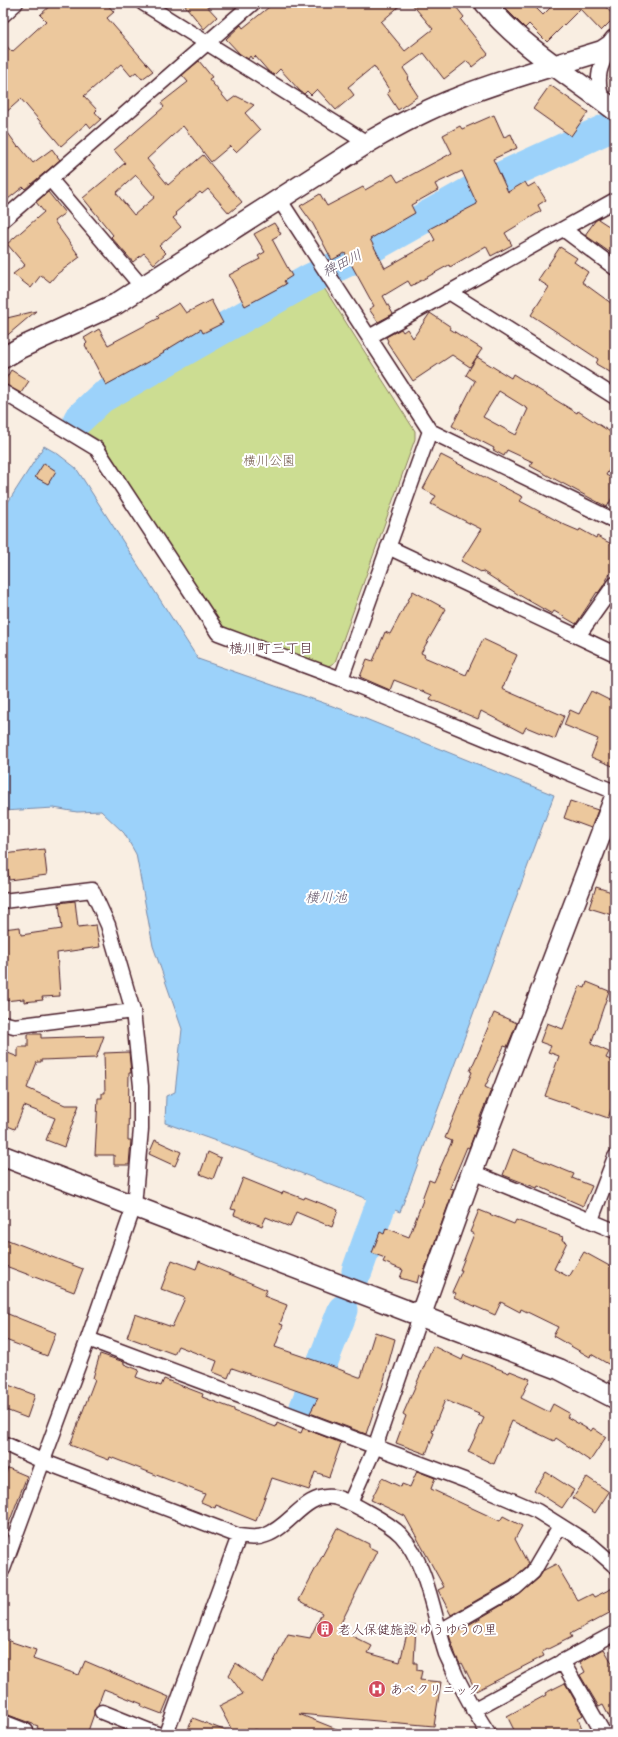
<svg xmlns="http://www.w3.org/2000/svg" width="618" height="1737" viewBox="0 0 618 1737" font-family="Dekko,'Klee One',sans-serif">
  <rect width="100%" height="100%" fill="#f9eee2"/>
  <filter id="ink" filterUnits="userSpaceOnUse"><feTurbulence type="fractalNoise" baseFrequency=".025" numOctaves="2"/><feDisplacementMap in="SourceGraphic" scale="8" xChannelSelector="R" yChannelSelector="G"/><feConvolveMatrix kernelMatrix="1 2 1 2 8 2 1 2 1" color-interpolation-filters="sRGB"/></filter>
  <g filter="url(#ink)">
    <path fill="#ccdd92" stroke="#8b7e5e" d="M319,280L415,431V439L335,662L327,667L228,630L219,624L102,442L80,429L107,405L134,385L195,352Z"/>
    <path fill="#9cd2fa" stroke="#7b8aa7" d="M44,446L58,454L76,468L198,659L341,709L554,795L400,1212L247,1152L165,1123L166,1096L175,1092L182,1029L153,946L136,854L124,833L101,811L77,812L54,808L3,811V510Z"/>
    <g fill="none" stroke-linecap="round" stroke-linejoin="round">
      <path stroke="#9cd2fa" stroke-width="31" d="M79,419L101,398L310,279L344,263L477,188L615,125
        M357,1271L381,1204
        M305,1407L343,1310"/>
    </g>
    <path fill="#ecc89d" stroke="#4a1f2b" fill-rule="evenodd" d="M53,3H106L114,12L107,18L153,71L142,79L136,72L131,76L121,64L84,96L97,110L95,112L101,119L91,128L87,123L61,146L21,99L3,115V42L12,52L46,21L40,15Z
      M183,3H204L217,17L204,29Z
      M274,3H403L381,22L405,51L433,29L411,3H453L464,17L461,20L488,54L472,67L467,61L444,79L424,53L403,68L409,77L407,79L418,96L398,110L387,93L390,91L374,66L348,87L354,95L336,110L317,89L311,95L307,91L304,94L300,91L280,69L274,75L269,72L255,56L252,59L250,56L248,59L240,54L226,39L241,25L243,28Z
      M500,3H531L543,15L555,3H602L615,17L601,31L580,9L547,42L529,24L525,28Z
      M199,61L212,77L209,79L228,102L236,96L254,105L245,113L260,130L236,152L230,146L211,162L183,126L147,159L168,185L203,155L242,202L229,213L208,189L202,194L200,192L175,213L177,215L173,218L181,227L159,246L166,253L154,264L144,253L133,262L111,237L113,235L83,198L125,163L114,150L164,107L161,103L188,82L182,75ZM136,175L155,197L134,215L116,193Z
      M550,85L588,112L571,136L533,109Z
      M494,115L504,137L511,134L517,148L493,159L508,192L525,182L528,187L535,183L546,200L538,205L541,211L505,233L512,245L491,256L486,246L450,267L449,265L411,286L408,281L383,296L393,314L378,322L369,309L374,306L345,253L332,260L313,224L300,206L320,194L327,206L363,187L365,190L393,174L398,182L452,153L443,135L460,126L462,129ZM462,171L477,204L429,229L435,240L385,268L370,239L415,213L411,205L438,190L435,184Z
      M3,126L18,147L19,146L33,163L52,149L60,160L25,189L23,187L3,203Z
      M48,192L65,213L54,221L80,257L57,274L50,282L41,275L31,288L13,274L25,265L7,244L44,212L36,202Z
      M598,219L615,230V256L585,235L595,221Z
      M274,223L281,234L272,239L292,276L284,281L286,284L245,306L229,275L260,259L258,256L265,252L254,234Z
      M560,247L577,258L574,262L588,272L582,282L615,306V375L596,364L598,359L531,315L549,287L538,280Z
      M211,300L223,323L203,333L201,329L163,352L164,353L106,385L85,345L87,343L84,338L99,329L108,345L159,318L157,316L179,303L186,313Z
      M36,311L3,339V319Z
      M430,313L451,327L450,329L482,349L470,367L452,355L413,381L387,342L388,341L386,337L401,329L403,332L407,329L413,338Z
      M477,357L511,378L513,374L577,413L578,411L615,435V460L606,475L615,480V493L607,507L530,466L533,462L507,450L504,456L493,450L494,448L452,426L475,381L466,375ZM499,391L528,409L516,435L483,417Z
      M11,370L29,381L21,393L3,384Z
      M441,455L523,497L520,501L565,525L579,531L580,529L596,538L597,536L615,546V565L603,586L598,593L597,592L576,624L554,611L552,614L519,595L482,571L481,572L461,561L481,529L431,504L436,496L423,489Z
      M44,463L56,471L48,484L35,477Z
      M413,591L446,609L421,653L425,655L424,657L466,675L483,639L517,655L502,689L564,716L555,739L526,727L523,733L481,711L478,719L430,699L432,695L394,680L390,690L360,677L367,659L373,661L385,632L390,634Z
      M591,691L615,703V767L591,757L598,739L564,725L570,710L579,714Z
      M570,801L598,810L591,828L564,818Z
      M44,849L47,875L9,880L5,854Z
      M596,887L615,893V916L589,908Z
      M75,901L78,927L96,925L100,947L57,953L60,996L42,997L43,1000L24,1002V999L4,1001L3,929L20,927L21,935L62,929L59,903Z
      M587,982L609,991L591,1044L609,1052L606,1058L615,1062V1098L608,1118L545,1096L559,1056L548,1052L551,1046L540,1042L547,1023L563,1029L580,986L585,988Z
      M494,1013L517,1023L507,1047L504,1046L485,1087L491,1090L476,1127H477L471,1143L469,1148L467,1147L450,1188L454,1189L422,1277L419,1275L417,1283L400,1278L403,1270L383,1262L385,1258L372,1253L380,1232L384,1234L386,1228L409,1237L423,1200L422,1199L429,1180L434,1182L452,1141L445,1138L472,1072L470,1071L485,1038L484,1037Z
      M28,1034H41V1038L104,1036L96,1058L41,1060V1062H37L27,1088L65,1105H79L64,1147L46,1140L55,1118L24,1106L15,1129L3,1124V1051L18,1057V1047H28Z
      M129,1052L131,1073H129L128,1140H131L129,1165H114V1155H95L98,1098H102V1093H105L104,1053Z
      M155,1140L181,1152L175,1166L149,1154Z
      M513,1149L574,1174L572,1178L592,1186L583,1206L538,1186L537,1188L503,1175Z
      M208,1152L221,1158L213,1179L200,1174Z
      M243,1178L282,1194L283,1191L304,1199L305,1197L338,1210L332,1227L296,1212L290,1227L266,1217L262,1226L234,1215L236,1210L231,1209Z
      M479,1210L514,1224L516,1220L563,1237L562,1240L567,1242L554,1269L569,1277L584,1252L615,1269V1368L591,1354L590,1357L553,1336L558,1327L521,1309L520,1312L501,1302L495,1315L454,1297L456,1293L452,1292L462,1270H460L474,1234L470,1232Z
      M3,1238L83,1269L74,1292L3,1265Z
      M172,1260L196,1269L199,1261L267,1290L264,1296L287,1305L280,1324L283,1325L275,1347L331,1366L359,1377H361L375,1332L395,1339L383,1384L366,1434L310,1413L318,1398L232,1368L228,1378L213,1372L217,1361L178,1346L174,1354L127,1337L135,1314L172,1327L185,1298L161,1289Z
      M3,1312L56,1333L47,1356L3,1339Z
      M433,1346L462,1360L464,1355L509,1373L510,1371L530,1379L521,1398L549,1412L553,1404L569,1413L567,1417L591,1431L593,1428L606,1437L590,1461L556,1438L554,1441L512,1421L494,1464L468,1452L484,1418L478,1415L479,1414L445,1400L432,1432L434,1433L426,1454L396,1443L406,1416L403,1414Z
      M100,1354L124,1362V1364L139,1370L136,1377L161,1386L164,1379L203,1394L202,1397L234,1409V1411L276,1427L277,1423L301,1433L303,1428L341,1443L329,1477L315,1472L309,1490L272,1478L256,1521L216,1505L215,1508L201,1502L205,1494L110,1457L109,1460L70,1445L95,1379L93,1378Z
      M3,1383L35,1395L27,1418L3,1409Z
      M8,1468L27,1476L4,1536L3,1481Z
      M417,1471L435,1478L431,1489L500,1521L503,1516L522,1526L515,1539L528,1564L526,1567L510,1581L451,1615L438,1590L444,1587L405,1516L371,1500L382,1478L401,1487L402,1484L410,1487Z
      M546,1472L574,1490L562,1508L534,1490Z
      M587,1477L609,1492L595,1513L573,1498Z
      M337,1528L369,1544V1547L377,1551L338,1629L372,1646L368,1653L400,1662L409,1625L416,1626L414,1663H417V1670L422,1671L420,1680L441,1682L434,1726L299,1714L349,1734H268L254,1729L252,1734H234L219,1706L243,1694L229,1675L236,1663L263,1683L288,1634L310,1638L322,1613L299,1600Z
      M556,1564L578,1601L592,1594L594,1597L615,1587V1610L570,1634L572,1637L542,1652L544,1656L476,1691L462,1663L460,1664L456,1656L449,1635L460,1631V1630L519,1595L539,1578L544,1570Z
      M3,1639L36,1650L33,1659L79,1675L85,1661L169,1697L162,1714L141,1706L142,1704L104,1689L98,1705L94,1709V1714L87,1734H52L37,1728L38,1726L3,1713Z
      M604,1649L615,1668V1728L603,1705L599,1707L580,1675L585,1672L580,1662Z
      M565,1683L583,1715L578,1718L584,1734H516L507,1716L546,1695L545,1693Z
      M193,1718L231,1733L230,1734H186Z"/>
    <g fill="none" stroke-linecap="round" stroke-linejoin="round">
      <g stroke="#4a1f2b" stroke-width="17">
        <path id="street" d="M143,3L367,143
          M3,15L16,3
          M602,100C595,76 600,66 611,45
          M50,179L143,288
          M279,199L430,431L615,521
          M3,220L253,3
          M563,229L615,268
          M449,292L615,397
          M369,337L615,200
          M3,392L97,449L218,633L341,679L615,792
          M388,547L615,654
          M578,636L615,584
          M341,679L430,431
          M3,901L92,890L108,925L133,1011L141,1086V1129L134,1206L88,1339L3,1569
          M3,1023L14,1026L133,1011
          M472,1172L615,1231
          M591,1220L615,1157
          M88,1339L467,1481L537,1511L591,1545L615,1566
          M3,1443L42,1461L239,1536C248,1537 257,1539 266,1535C290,1527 305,1493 333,1497C343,1498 360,1508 369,1513C380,1519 392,1526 401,1535C427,1563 434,1618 446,1654C449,1661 453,1668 456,1676C466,1696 476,1715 489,1734
          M350,1503L375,1447L420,1317
          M440,1631L515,1588L533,1572L560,1526
          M562,1661L604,1734
          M473,1710L615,1633
          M102,1712L157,1734
          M3,1722L26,1731
          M166,1734L239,1536"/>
      </g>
      <g stroke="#4a1f2b" stroke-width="23">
        <path id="secondary" d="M485,3C520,46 571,76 615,110
          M3,358L20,348L116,304L367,143C396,126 425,110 457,98C504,79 554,66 602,51L611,45L615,40
          M3,1156L559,1369L615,1398
          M420,1317L472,1172L615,797"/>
      </g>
      <use href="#street" stroke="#fff" stroke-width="14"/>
      <use href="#secondary" stroke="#fff" stroke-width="20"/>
    </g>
  </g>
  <defs>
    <g id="building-disc" transform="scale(0.9)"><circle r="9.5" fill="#d1495b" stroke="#fff"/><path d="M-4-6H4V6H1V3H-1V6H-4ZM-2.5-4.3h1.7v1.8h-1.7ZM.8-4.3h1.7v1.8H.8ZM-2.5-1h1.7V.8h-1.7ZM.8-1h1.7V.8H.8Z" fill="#fff"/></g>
    <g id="hospital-disc" transform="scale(0.9)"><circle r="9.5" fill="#d1495b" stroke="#fff"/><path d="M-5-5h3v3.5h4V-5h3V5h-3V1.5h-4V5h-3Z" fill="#fff"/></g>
  </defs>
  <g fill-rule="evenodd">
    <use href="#building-disc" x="325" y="1629"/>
    <use href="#hospital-disc" x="377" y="1689"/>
  </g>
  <g text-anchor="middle" stroke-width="4" stroke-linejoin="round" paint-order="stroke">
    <g font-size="13" fill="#71584a" stroke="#fff">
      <text x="269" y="465">横川公園</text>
    </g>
    <g font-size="13" fill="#4a1f2b" stroke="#fff" text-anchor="start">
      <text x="338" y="1634">老人保健施設 ゆうゆうの里</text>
      <text x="390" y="1694">あべクリニック</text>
    </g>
    <g font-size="14" font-style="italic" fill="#635569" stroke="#fff">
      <text transform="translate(342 263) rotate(-27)" y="5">稗田川</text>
      <text x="326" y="902">横川池</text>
    </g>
    <g font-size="14" fill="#4a1f2b" stroke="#fff">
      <text x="271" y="653">横川町三丁目</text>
    </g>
  </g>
  <rect width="618" height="1737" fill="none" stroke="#fff" stroke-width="16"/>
  <rect x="8" y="8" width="602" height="1721" fill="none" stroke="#4a1f2b" stroke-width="1.5" filter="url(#ink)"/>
</svg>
